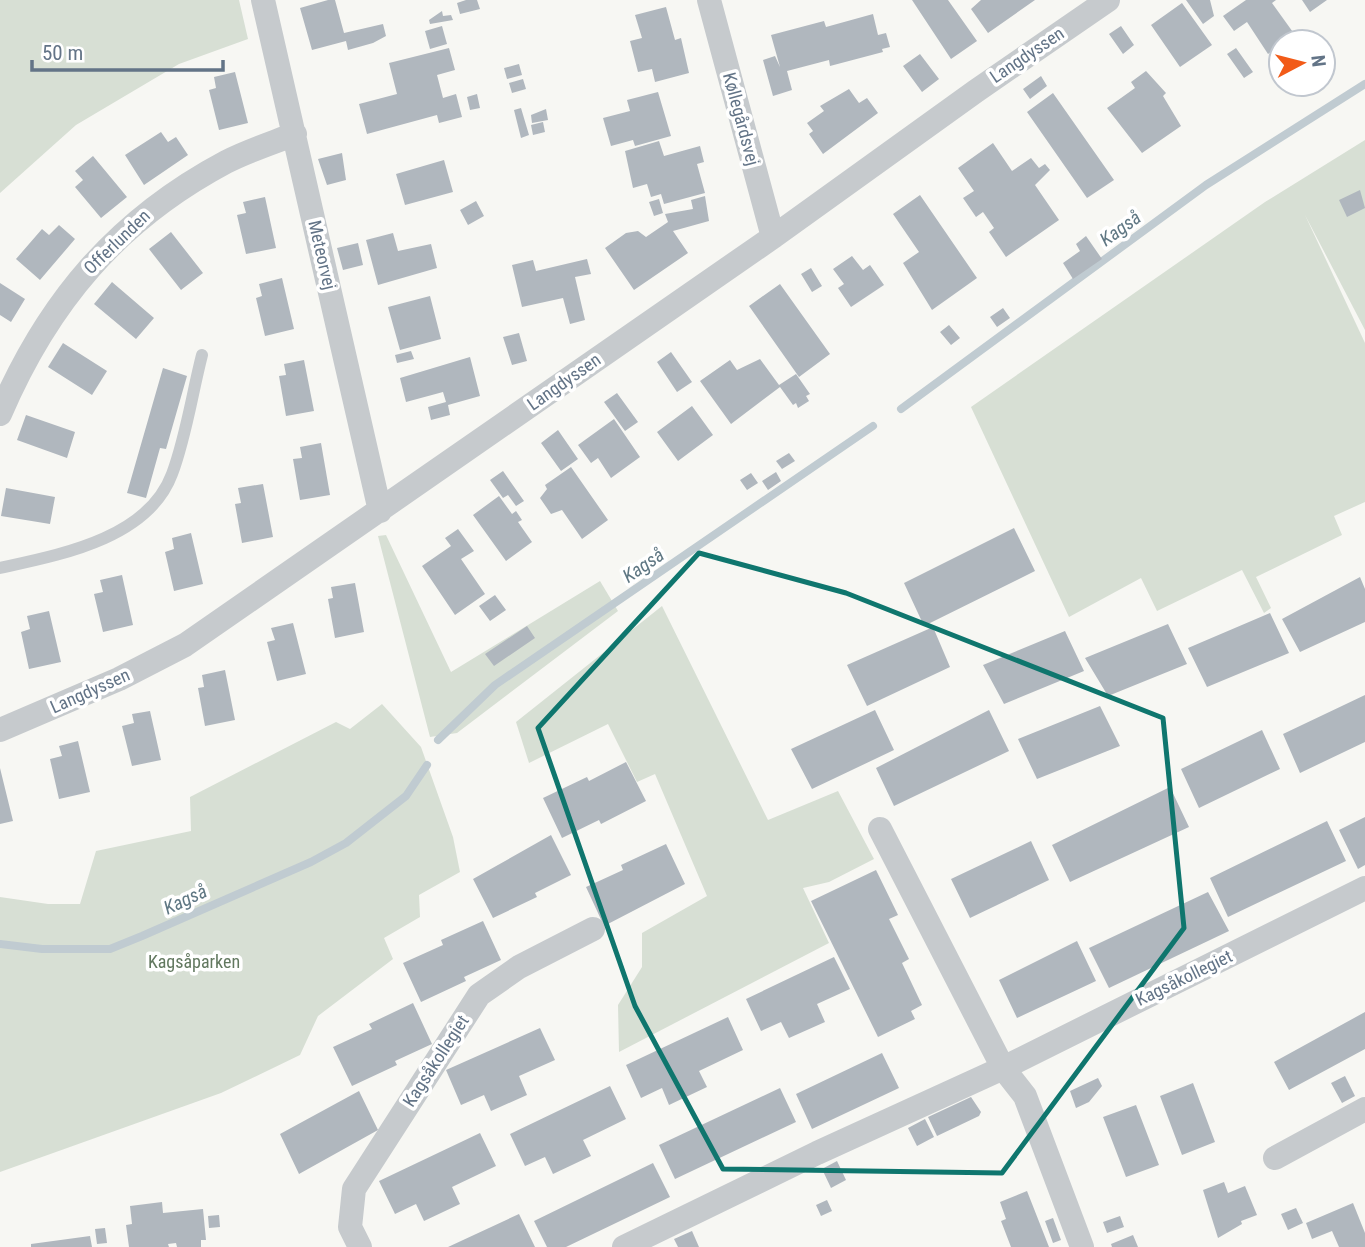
<svg xmlns="http://www.w3.org/2000/svg" width="1365" height="1247" viewBox="0 0 1365 1247" font-family="'Roboto Condensed',sans-serif">
  <rect width="100%" height="100%" fill="#f7f7f3"/>
  <path fill="#d7dfd4" d="M0,0H239L248,39L179,64L76,125L0,193Z
    M1365,140V330L1305,215L1365,343V502L1334,516L1342,535L1256,577L1271,608L1264,613L1242,570L1157,611L1141,578L1069,617L971,407L1265,202Z
    M386,535L451,672L600,581L618,611L457,733L430,737L378,536Z
    M662,606L768,820L838,791L874,859L829,882L803,888L829,943L619,1052L618,1005L642,967V933L707,896L655,774L637,782L608,724L529,763L516,722Z
    M382,704L421,747L453,837L460,872L419,895L420,917L384,938L393,959L318,1016L300,1055L221,1093L0,1172V897L48,904H80L96,851L191,831L190,797L336,722L350,729Z"/>
  <g fill="none" stroke-linecap="round" stroke-linejoin="round">
    <path stroke="#c0cbd1" stroke-width="8" d="M901,409L1206,185L1365,84
      M438,740L495,685L873,426
      M0,944L42,949H110L142,936L311,862L346,843L406,796L427,765"/>
  </g>
  <path fill="#b0b7be" d="M328,0H335L344,33L383,24L386,36L373,43L348,50L346,41L312,50L300,8Z
    M466,0H477L480,9L460,14L457,3Z
    M912,0H948L977,41L951,59Z
    M981,0H1035L988,33L971,9Z
    M1186,0H1210L1214,16L1203,24Z
    M1246,0H1276L1272,3L1295,35L1268,54L1247,22L1234,31L1223,16Z
    M1302,0H1327L1310,12Z
    M1182,3L1212,45L1180,67L1151,25Z
    M666,7L675,40L681,38L689,73L655,82L652,69L638,72L630,41L642,38L635,15Z
    M442,11L443,16L451,15L453,20L430,24L429,20Z
    M873,14L878,35L886,33L890,47L882,49L883,52L830,66L829,60L787,71L792,90L773,96L763,60L775,56L780,67L771,35L824,21L826,27Z
    M442,26L447,44L430,49L425,31Z
    M1121,26L1134,45L1123,54L1109,34Z
    M449,48L455,70L437,75L443,98L456,94L462,117L439,123L437,115L367,134L359,104L397,94L389,63Z
    M1236,48L1253,72L1244,78L1227,54Z
    M920,54L939,79L922,92L903,66Z
    M519,64L522,75L507,79L504,68Z
    M1146,71L1166,93L1163,96L1181,126L1142,153L1107,108L1135,88L1131,82Z
    M235,72L248,123L219,130L209,90L216,88L214,77Z
    M1041,76L1047,86L1030,99L1023,89Z
    M523,79L526,89L512,93L509,83Z
    M849,89L859,103L867,98L878,113L823,154L809,134L813,131L807,123L824,111L820,106Z
    M658,92L671,136L635,146L633,140L611,146L603,118L630,111L627,100Z
    M1053,93L1114,180L1087,198L1027,112Z
    M477,94L480,108L470,110L467,97Z
    M521,108L529,135L521,138L514,110Z
    M546,109L548,120L532,123L531,115Z
    M543,122L545,132L533,135L531,125Z
    M161,132L168,142L176,137L188,155L144,185L125,155Z
    M659,141L664,156L700,146L704,162L697,164L705,193L664,204L661,194L651,197L647,184L633,188L625,151Z
    M993,143L1012,171L1031,158L1039,168L1045,164L1050,170L1035,185L1059,220L1006,257L989,232L994,228L983,212L976,217L963,198L974,191L958,168Z
    M342,153L346,180L327,185L318,159Z
    M93,156L127,197L101,218L75,187L83,180L75,171Z
    M444,160L453,192L405,205L396,174Z
    M1360,190L1365,208L1347,217L1339,200Z
    M920,195L977,278L932,310L903,263L919,252L893,214Z
    M705,196L709,221L673,231L688,253L634,290L605,248L626,233L638,231L646,237L668,222L665,214L693,209L691,200Z
    M265,197L276,248L246,254L237,215L246,213L243,202Z
    M659,199L663,213L654,216L649,202Z
    M476,201L484,216L468,225L460,210Z
    M59,225L75,239L40,280L16,259L42,229L49,235Z
    M171,232L203,273L181,290L149,249Z
    M393,233L398,251L431,244L437,268L378,285L366,240Z
    M1086,236L1102,259L1073,279L1063,263L1080,251L1076,244Z
    M358,243L363,265L343,270L337,248Z
    M852,256L863,270L870,265L884,285L851,307L838,288L844,284L833,269Z
    M587,259L591,274L575,277L585,320L570,324L563,298L522,307L512,265L533,260L536,271Z
    M811,268L822,286L812,292L801,274Z
    M282,278L294,329L265,336L256,298L262,296L259,284Z
    M112,282L154,318L136,339L94,304Z
    M0,283L25,299L11,322L0,315Z
    M780,284L830,354L799,377L749,306Z
    M430,296L441,339L400,350L388,307Z
    M1003,308L1010,318L997,327L990,317Z
    M949,325L960,338L951,345L940,332Z
    M519,333L527,361L512,365L503,337Z
    M63,343L107,371L92,395L48,367Z
    M411,351L414,359L397,363L395,355Z
    M671,352L692,382L677,392L657,362Z
    M470,357L480,396L448,405L450,415L431,420L428,407L446,402L443,392L406,402L400,378Z
    M760,359L779,385L796,374L810,394L806,396L809,401L798,408L796,403L793,405L780,387L731,424L700,381L730,360L737,370Z
    M304,360L314,411L286,416L279,376L286,375L284,364Z
    M163,368L187,376L166,449L160,448L146,498L127,493Z
    M617,393L638,422L625,431L604,402Z
    M692,406L713,435L678,461L657,432Z
    M26,415L75,432L67,458L17,440Z
    M614,419L640,457L611,478L598,458L591,463L578,445Z
    M558,430L578,459L561,471L541,443Z
    M321,443L330,495L300,500L293,459L302,458L300,447Z
    M789,453L795,461L782,469L776,461Z
    M571,467L608,520L582,539L562,510L551,514L540,498L547,489L545,485Z
    M503,471L524,501L516,506L508,495L503,498L490,480Z
    M776,472L781,481L768,490L762,481Z
    M751,473L758,483L747,490L740,480Z
    M263,484L273,537L242,543L235,504L241,503L238,488Z
    M6,488L55,497L50,524L1,516Z
    M499,496L512,514L516,511L522,520L518,522L532,542L506,561L473,515Z
    M1014,528L1035,571L924,626L904,583Z
    M458,529L474,551L461,559L485,594L455,615L422,566L451,546L445,538Z
    M191,533L203,584L174,591L165,552L174,549L172,538Z
    M122,575L133,625L103,632L94,594L103,592L100,580Z
    M1360,577L1365,589V622L1300,652L1282,619Z
    M355,583L364,632L335,638L328,599L333,598L331,587Z
    M495,595L506,610L490,621L479,606Z
    M49,611L61,662L29,669L21,632L30,629L27,616Z
    M1270,613L1289,653L1207,687L1188,648Z
    M293,623L306,674L277,681L267,642L275,640L271,628Z
    M1168,624L1187,664L1108,696L1085,658Z
    M527,626L535,638L494,666L485,654Z
    M933,627L950,667L867,706L847,665Z
    M1065,631L1084,671L1004,704L983,665Z
    M225,670L235,720L205,726L198,688L204,687L202,675Z
    M1365,695V742L1300,773L1283,734Z
    M1100,706L1120,746L1037,779L1018,739Z
    M875,710L894,750L812,789L791,749Z
    M989,710L1009,751L894,806L876,768Z
    M150,711L161,760L132,766L122,726L134,723L132,714Z
    M1262,730L1280,769L1199,808L1181,769Z
    M78,741L90,792L59,799L50,759L62,756L59,746Z
    M626,762L646,801L601,824L599,820L562,838L543,798L587,777L589,781Z
    M0,768L13,821L0,824Z
    M1170,787L1189,827L1070,882L1052,845Z
    M1365,817V865L1358,869L1339,830Z
    M1327,821L1346,861L1228,917L1210,878Z
    M551,835L571,875L535,893L537,897L493,918L473,879Z
    M1031,841L1049,880L970,918L951,879Z
    M666,844L685,884L604,926L586,887L623,870L621,865Z
    M876,870L898,915L889,919L909,959L902,963L922,1005L911,1011L915,1019L878,1037L811,901Z
    M1208,892L1229,931L1109,988L1089,948Z
    M483,921L501,960L464,977L466,981L421,1002L403,963L443,945L441,940Z
    M1077,941L1096,981L1017,1018L999,980Z
    M834,957L850,989L817,1004L825,1022L789,1038L781,1022L761,1031L746,999Z
    M413,1003L432,1044L395,1061L397,1065L352,1086L333,1047L372,1029L369,1024Z
    M1365,1012V1049L1289,1090L1274,1062Z
    M728,1017L743,1050L699,1071L707,1087L669,1105L662,1088L641,1098L626,1065Z
    M540,1028L555,1060L519,1076L527,1095L491,1111L484,1095L461,1105L446,1070Z
    M882,1053L899,1088L812,1129L796,1094Z
    M1345,1076L1355,1096L1342,1103L1331,1083Z
    M1098,1078L1102,1086L1089,1102L1076,1108L1070,1091Z
    M1193,1083L1215,1142L1182,1155L1160,1096Z
    M610,1086L626,1119L583,1140L591,1156L553,1174L545,1157L525,1166L510,1134Z
    M780,1088L796,1122L675,1179L659,1145Z
    M359,1091L378,1130L299,1174L280,1134Z
    M971,1097L981,1112L979,1116L937,1136L928,1117Z
    M1136,1105L1159,1165L1126,1177L1103,1117Z
    M925,1119L934,1137L917,1146L908,1128Z
    M480,1133L496,1166L452,1187L460,1204L424,1221L416,1204L395,1214L379,1181Z
    M837,1161L846,1180L831,1188L822,1169Z
    M653,1163L670,1197L566,1247H547L534,1221Z
    M1224,1182L1228,1193L1245,1186L1257,1215L1241,1221L1242,1224L1218,1238L1203,1190Z
    M1027,1191L1049,1247H1011L1001,1221L1006,1219L1000,1202Z
    M827,1200L832,1211L821,1216L816,1205Z
    M162,1202L163,1213L203,1209L206,1240H201V1247H177L176,1243L168,1244L169,1247H129L126,1225L132,1224L130,1206Z
    M1353,1203L1365,1233V1247H1339L1332,1231L1312,1239L1306,1223Z
    M1296,1208L1303,1223L1288,1230L1281,1214Z
    M519,1214L535,1247H448Z
    M219,1215L220,1227L209,1228L208,1216Z
    M1120,1216L1124,1227L1107,1233L1103,1222Z
    M1053,1218L1061,1240L1053,1243L1045,1221Z
    M105,1228L107,1243L97,1244L95,1229Z
    M692,1231L699,1247H678L674,1239Z
    M1133,1235L1138,1247H1112L1111,1244Z
    M90,1236L92,1247H31V1244Z"/>
  <g fill="none" stroke-linecap="round" stroke-linejoin="round">
    <path stroke="#c6cacd" stroke-width="12" d="M0,568C59,555 148,539 172,474C186,437 192,394 202,355"/>
    <path stroke="#c6cacd" stroke-width="24" d="M263,0L380,511
      M709,0L773,237
      M0,414C48,302 117,220 226,162C247,151 272,143 295,134
      M0,730L119,679L185,645L773,237L976,91L1108,0
      M880,829L1003,1068L1025,1096L1082,1247
      M1275,1158L1365,1109
      M360,1247L350,1227L354,1189L479,995L519,967L593,929
      M624,1247L817,1153L1003,1068L1365,888"/>
  </g>
  <path fill="none" stroke="#0f766e" stroke-width="5" stroke-linejoin="round" d="M699,553L846,593L1163,718L1184,928L1002,1173L723,1169L635,1006L538,728Z"/>
  <g text-anchor="middle" stroke-width="7" stroke-linejoin="round" paint-order="stroke">
    <g font-size="18" fill="#637487" stroke="#fff">
      <text transform="translate(1027 55) rotate(-34)" y="6">Langdyssen</text>
      <text transform="translate(741 119) rotate(75)" y="6">Køllegårdsvej</text>
      <text transform="translate(117 242) rotate(-44)" y="6">Offerlunden</text>
      <text transform="translate(322 255) rotate(77)" y="6">Meteorvej</text>
      <text transform="translate(564 382) rotate(-35)" y="6">Langdyssen</text>
      <text transform="translate(90 691) rotate(-24)" y="6">Langdyssen</text>
      <text transform="translate(1184 978) rotate(-26)" y="6">Kagsåkollegiet</text>
      <text transform="translate(436 1061) rotate(-57)" y="6">Kagsåkollegiet</text>
    </g>
    <g font-size="18" fill="#62785f" stroke="#fff">
      <text x="194" y="968">Kagsåparken</text>
    </g>
    <g font-size="19" font-style="italic" fill="#5f7783" stroke="#fff">
      <text transform="translate(1120 228) rotate(-36)" y="7">Kagså</text>
      <text transform="translate(643 565) rotate(-34)" y="7">Kagså</text>
      <text transform="translate(185 899) rotate(-25)" y="7">Kagså</text>
    </g>
  </g>
  <g transform="translate(1302 63) rotate(83)"><circle r="33" fill="#ffffff" stroke="#c1c7cf" stroke-width="2"/>
  <path d="M0-5L12 26L0 18L-12 26Z" fill="#f25b18"/>
  <text y="-10" font-size="19" font-weight="bold" text-anchor="middle" fill="#637487">N</text>
  </g>
  <path d="M32 60v10h191v-10" fill="none" stroke="#637487" stroke-width="3.5"/>
  <text x="42" y="60" font-size="21" fill="#637487" stroke="#ffffff" stroke-width="5" paint-order="stroke">50 m</text>
</svg>
